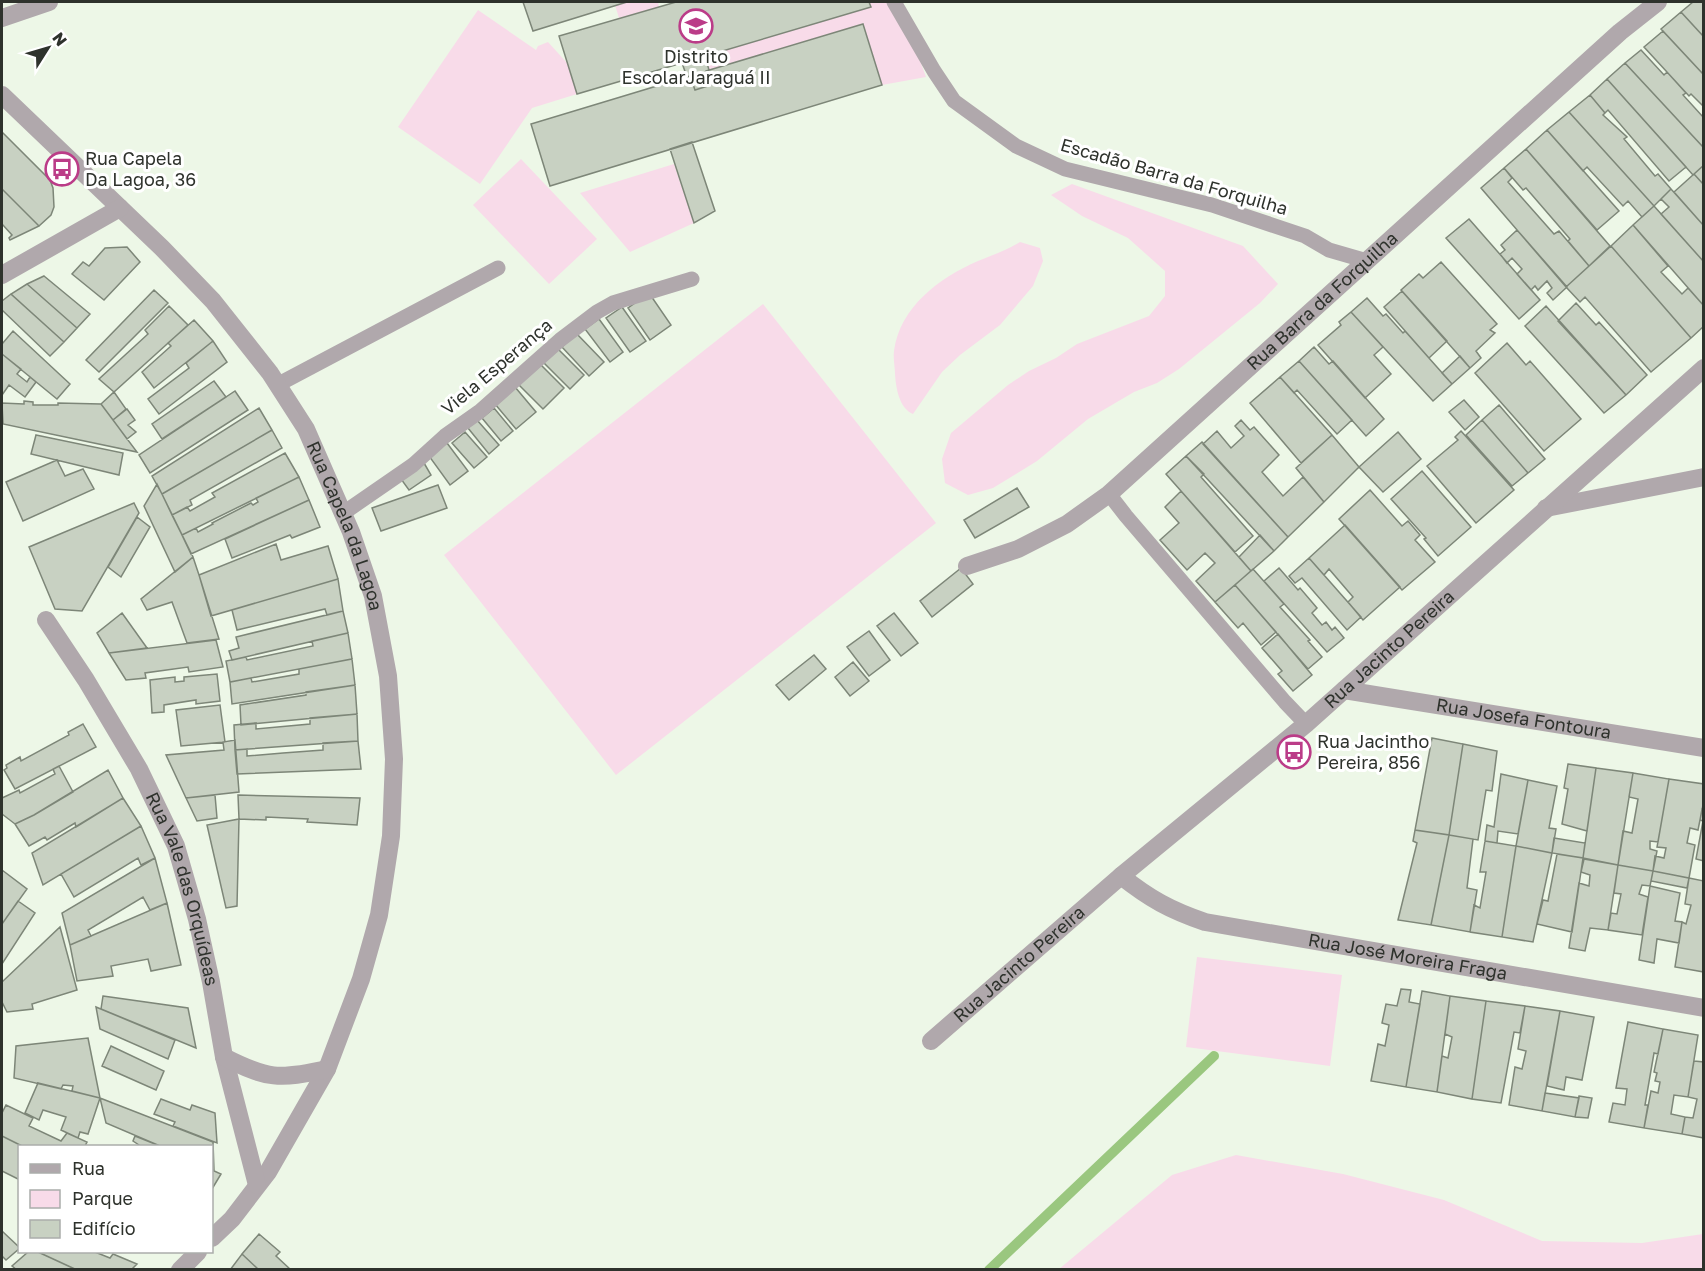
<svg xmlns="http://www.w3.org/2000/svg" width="1705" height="1271" viewBox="0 0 1705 1271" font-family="'Golos Text',sans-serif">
  <rect width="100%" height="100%" fill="#edf7e7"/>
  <path fill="#f8dbe9" d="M627,2H658L659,7L619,18L615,5Z
    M869,2H886L919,58L926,77L882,85L862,24L709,70L705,56L870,7Z
    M478,10L536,50L538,46L548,42L568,64L577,94L532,108L480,184L398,127Z
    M521,159L597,239L549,284L473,205Z
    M674,164L694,223L630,252L580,193Z
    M1072,184L1243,246L1278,284L1260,303L1179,369L1157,383L1134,392L1088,419L1037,461L993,488L968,495L945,483L942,459L951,433L1008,385L1029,371L1056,358L1077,344L1149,316L1165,296V271L1128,238L1082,216L1051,195Z
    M1020,242L1040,248L1043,261L1033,286L1000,325L960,355L942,372L913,414C899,408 896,388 895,374C895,367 893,358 894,351C900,307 939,278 978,261C993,255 1006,250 1020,242Z
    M763,304L936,523L616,775L444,555Z
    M1197,957L1342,975L1330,1066L1186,1047Z
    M1236,1155L1343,1174L1444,1200L1542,1241L1642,1243L1703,1234V1269H1059L1172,1175Z"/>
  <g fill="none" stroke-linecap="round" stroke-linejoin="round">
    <path stroke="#9ac77f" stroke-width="10" d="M989,1270L1214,1056"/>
  </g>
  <path fill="#c8d1c2" stroke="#7d8678" stroke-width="1.5" d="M523,2H627L533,31Z
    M676,2H869L871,7L577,94L559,36Z
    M1693,2H1704V37L1681,12Z
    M1681,12L1704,37V75L1661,29Z
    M863,24L882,85L550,186L531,124L690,76L695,90L711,85L706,71Z
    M1663,31L1704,75V107L1691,94L1689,96L1644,47Z
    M1641,50L1664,75L1667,72L1686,93L1683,95L1704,118V148L1625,63Z
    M705,56L709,70L706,71L711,85L695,90L690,76L687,77L682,63Z
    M1625,63L1704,148V165L1693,175L1607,79Z
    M1607,79L1686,167L1669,181L1608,110L1605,113L1590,95Z
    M1590,95L1605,113L1603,115L1627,137L1624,139L1655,176L1658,174L1671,189L1654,206L1569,112Z
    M1569,112L1654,206L1642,217L1628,201L1623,206L1587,167L1583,171L1547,130Z
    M1547,130L1619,211L1597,230L1526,149Z
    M2,132L50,180L53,188L54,207L51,215L39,226L2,189Z
    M692,142L715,211L694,223L670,149Z
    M1526,149L1610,246L1589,266L1568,241L1570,239L1526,188L1523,190L1504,168Z
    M1704,165V185L1694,174Z
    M1504,168L1512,178L1508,182L1554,234L1559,231L1589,266L1566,287L1481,188Z
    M1694,174L1704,185V226L1674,192Z
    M2,189L39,226L10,240L9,238L12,235L2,224Z
    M1671,189L1704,226V262L1661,214L1669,207L1661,199Z
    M1654,206L1704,262V306L1633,225Z
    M1469,219L1540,300L1519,319L1446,238Z
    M1633,225L1668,266L1661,272L1682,294L1688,288L1704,306V326L1691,338L1611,246Z
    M1517,230L1567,287L1553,300L1547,293L1552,288L1547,281L1538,290L1535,286L1531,290L1517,274L1522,269L1512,258L1507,263L1500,254L1505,250L1501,245Z
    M1611,246L1691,338L1651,372L1585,297L1580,302L1566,287Z
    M127,247L140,262L104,300L72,274L83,262L89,266L105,248Z
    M1441,262L1497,324L1490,330L1495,333L1476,351L1481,358L1470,368L1401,290L1419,274L1423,278Z
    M44,276L90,314L77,328L27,284Z
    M27,284L77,328L64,342L11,294Z
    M154,290L168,303L99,372L86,360Z
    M1402,291L1447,341L1429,358L1384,307Z
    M649,293L671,325L650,340L628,308Z
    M11,294L64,342L50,356L2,310V301Z
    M1367,298L1383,316L1386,314L1403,333L1405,331L1452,384L1433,401L1351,312Z
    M1576,303L1596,325L1599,322L1647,375L1626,395L1558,321Z
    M169,306L188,325L114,392L99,379L148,334L145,330Z
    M1546,306L1626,395L1604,413L1525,326Z
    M622,307L646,341L630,352L606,318Z
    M1351,312L1383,347L1374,355L1391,374L1365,398L1318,345L1341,325L1339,322Z
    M599,319L623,352L610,362L585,329Z
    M194,320L213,341L154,388L142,372L171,346L168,343Z
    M13,331L70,384L57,399L2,354V344Z
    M576,333L604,362L589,376L562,347Z
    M213,341L227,362L159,414L148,399L189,368L186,363Z
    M1507,343L1526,365L1530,361L1581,419L1544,451L1475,373Z
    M1314,347L1329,364L1333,361L1384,419L1366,436L1299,361Z
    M557,348L584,375L570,389L543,362Z
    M2,354L21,369L17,374L27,382L30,377L36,382L25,397L9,385L2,395Z
    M1460,356L1470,368L1452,384L1442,373Z
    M1299,361L1352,420L1337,434L1297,390L1294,393L1280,377Z
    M539,363L564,388L543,409L518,384Z
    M1280,377L1332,435L1301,463L1250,403Z
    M214,381L226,397L162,439L152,424Z
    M515,387L536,412L516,429L495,404Z
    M235,391L248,410L150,473L139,455Z
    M114,392L126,409L113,420L101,404Z
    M1464,400L1479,417L1465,430L1449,412Z
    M24,401L33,402V405H58V403L101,404L137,452L3,424L2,403L24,404Z
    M1499,405L1545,459L1528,473L1482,420Z
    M259,408L272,430L162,494L152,476Z
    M494,408L513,431L501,441L482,418Z
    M127,409L135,420L128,425L136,432L127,439L113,420Z
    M477,420L499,445L489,454L468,428Z
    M1241,420L1250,430L1254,427L1279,455L1262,472L1283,496L1303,477L1324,502L1288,537L1203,444L1217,431L1231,448L1244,436L1235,426Z
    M1482,420L1528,473L1512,486L1466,435Z
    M272,430L282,448L190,500L192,505L172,515L162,494Z
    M1461,431L1514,490L1476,523L1427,466L1458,440L1455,437Z
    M465,432L487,457L474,468L452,443Z
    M1398,432L1421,459L1383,492L1359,467Z
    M36,435L123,453L119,475L31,454Z
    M1332,435L1359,467L1324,502L1296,468Z
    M1202,442L1288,537L1274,551L1186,456Z
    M447,443L468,471L450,485L429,456Z
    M285,453L299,477L182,535L172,515L187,507L190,511L215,497L212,493Z
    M1186,456L1204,474L1201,477L1253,536L1235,552L1166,474Z
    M57,460L65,476L83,469L94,489L23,521L6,482Z
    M424,463L431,475L409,490L401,479Z
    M1422,471L1471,527L1438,556L1424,539L1426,538L1391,499Z
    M299,477L309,500L191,554L182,535L196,528L198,532L213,524L212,523L251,503L253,505L258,502L256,498Z
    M157,484L193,557L175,572L144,506Z
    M438,485L447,508L381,531L372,508Z
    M1017,488L1029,507L975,538L964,520Z
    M1370,490L1402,526L1408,521L1420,535L1415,540L1435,562L1402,590L1339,519Z
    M1181,491L1251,571L1215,602L1196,581L1215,563L1205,553L1187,570L1160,540L1179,523L1165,507Z
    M309,500L320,527L292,538L290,535L232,558L225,539Z
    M134,503L139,513L82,611L55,609L29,547Z
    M137,517L150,527L121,577L108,567Z
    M1345,525L1400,587L1363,620L1348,602L1353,597L1329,569L1324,575L1309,558Z
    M1260,535L1274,551L1251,571L1239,557Z
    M276,544L281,560L328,546L338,579L211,616L199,575Z
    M193,557L199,575L219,639L187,643L172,602L147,610L141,599Z
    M1309,558L1361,617L1347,630L1302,578L1295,583L1289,576Z
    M961,568L973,584L932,617L920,601Z
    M1279,568L1298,590L1300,588L1317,608L1312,613L1322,625L1326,622L1332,630L1335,627L1344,638L1327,652L1264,581Z
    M1253,569L1284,604L1280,607L1310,640L1308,641L1322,657L1308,669L1235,585Z
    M338,579L343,611L327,615L325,609L237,630L232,610Z
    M1235,585L1276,632L1261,645L1243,623L1238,628L1215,602Z
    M343,611L348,633L232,660L229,651L239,648L236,637Z
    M122,613L147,648L109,653L97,633Z
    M894,613L918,643L901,656L877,626Z
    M869,631L890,660L869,676L847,647Z
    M348,633L352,659L230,682L226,661L246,657L247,660L313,646L312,641Z
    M1278,634L1312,675L1293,691L1278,674L1282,671L1262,648Z
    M216,640L223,667L189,672L188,667L145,673L146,678L126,680L109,653Z
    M814,655L826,669L789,700L776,685Z
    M352,659L355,685L232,704L230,682L251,678L252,682L299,674V669Z
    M853,662L869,681L850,696L835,677Z
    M217,674L220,701L196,704V700L164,705V712L152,713L150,680L175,677V682L184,681V677Z
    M355,685L357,714L241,725L240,705L306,695V692Z
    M220,705L225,742L181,746L176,710Z
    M357,714L358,741L235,750L234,725L256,723V729L310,724V718Z
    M83,724L96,747L15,789L4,770L7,768L6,765L20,757L21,761L69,735L68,732Z
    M1432,738L1463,744L1449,835L1415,830Z
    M235,740L239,792L186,798L166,755L224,750L223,742Z
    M358,741L361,769L237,774L235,750L247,749V756L283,753L323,750V743Z
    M1463,744L1497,751L1492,791L1486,790L1478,840L1449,835Z
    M1568,764L1596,768L1587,831L1562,824L1568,789L1564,788Z
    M59,766L73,792L34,815L15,824L2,814V798L19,790L20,793L55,774L53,769Z
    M1596,768L1633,773L1618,865L1583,858Z
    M108,770L123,798L76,827L75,823L47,840L45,837L29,846L15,824L34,815Z
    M1633,773L1669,779L1658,842L1650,841V849L1657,851L1653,871L1618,865L1623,831L1632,833L1638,799L1629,797Z
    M1501,774L1528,780L1518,834L1498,831L1497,843L1485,841L1487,825L1494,827Z
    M1669,779L1704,784V800L1698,830L1690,828L1687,843L1695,845L1689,878L1653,871L1655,856L1664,858L1666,848L1657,847Z
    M1528,780L1557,786L1549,828L1556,829L1552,853L1516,846Z
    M215,795L217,818L197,821L186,798Z
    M238,795L360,798L357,825L307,822L308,819L266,817V820L239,819Z
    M123,798L141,826L43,885L32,853Z
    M1702,809L1704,810V861L1696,859L1703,821L1700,820Z
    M239,819L237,906L226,908L207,825Z
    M141,826L155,858L141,865L138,858L74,897L61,874Z
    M1415,830L1449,835L1431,925L1398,920L1417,843L1413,841Z
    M1449,835L1473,839L1467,888L1477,890L1470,932L1431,925Z
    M1554,838L1585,843L1583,858L1552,853Z
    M1485,841L1516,846L1502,937L1470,932L1474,905L1480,908L1486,872H1480Z
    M1516,846L1552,853L1533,942L1502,937Z
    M1557,854L1583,858L1572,932L1537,924L1543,900L1548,901Z
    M155,858L167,903L150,910L143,897L88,930L91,936L70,945L62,913Z
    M1584,859L1618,865L1608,930L1590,928L1585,951L1569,948L1579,883L1589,886L1590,875L1581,872Z
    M1618,865L1653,871L1650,886L1642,885L1639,894L1648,897L1642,935L1608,930L1611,913L1617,914L1621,894L1614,893Z
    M2,870L27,889L2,924Z
    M1653,871L1689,878L1687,888L1651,881Z
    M1689,878L1704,881V972L1675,967L1682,922L1686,924L1691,905L1685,904Z
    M1650,886L1680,893L1675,921L1682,922L1679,943L1657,939L1654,963L1639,960Z
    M18,901L35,913L2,964V924Z
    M167,903L181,965L151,971L148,959L111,966L113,976L77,981L70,945Z
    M60,927L77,990L32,1004L33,1009L7,1012L2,1002V982Z
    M1401,989L1411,990L1409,1002L1420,1004L1406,1087L1371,1081L1378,1044L1385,1046L1389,1025L1382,1023L1386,1004L1397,1006Z
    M1422,991L1450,996L1437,1092L1406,1087Z
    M103,996L188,1008L196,1048L101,1009Z
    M1450,996L1486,1001L1472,1099L1437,1092L1442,1056L1448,1058L1452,1037L1445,1034Z
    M1486,1001L1525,1006L1520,1033L1514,1032L1501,1103L1472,1099Z
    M1525,1006L1560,1011L1542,1111L1509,1105L1515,1067L1522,1069L1526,1051L1518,1049Z
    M96,1007L175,1040L168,1059L100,1029Z
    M1560,1011L1594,1017L1582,1080L1566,1077L1564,1090L1547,1086Z
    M1628,1022L1663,1029L1658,1054L1654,1053L1645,1105H1648L1644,1128L1609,1122L1613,1103L1625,1105L1627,1089L1616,1088Z
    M1663,1029L1698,1035L1688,1097L1674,1095L1671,1114L1685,1117L1682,1134L1644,1128L1651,1091L1658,1093L1660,1082L1655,1081L1657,1073L1654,1072Z
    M88,1038L100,1098L72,1091L73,1086L63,1085L61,1089L14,1078L16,1046Z
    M111,1046L164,1071L156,1090L102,1066Z
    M1694,1061L1704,1062V1138L1682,1134L1685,1117L1693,1118L1697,1099L1688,1097Z
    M38,1083L100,1098L88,1134L80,1132L78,1138L61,1130L66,1117L43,1110L39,1120L25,1113Z
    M1545,1093L1579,1098L1575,1117L1542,1111Z
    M1579,1096L1592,1098L1588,1118L1575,1117Z
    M100,1098L213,1142L214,1170H212V1146H160L106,1123Z
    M161,1099L190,1110L192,1105L215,1113L217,1143L173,1126L175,1122L154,1114Z
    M6,1105L33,1118L29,1126L61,1141L67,1133L87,1142L85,1146H22L2,1136V1113Z
    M2,1136L22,1146H20V1180L2,1171Z
    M135,1136L160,1146H138L139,1145L133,1141Z
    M212,1170L221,1174L212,1189Z
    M2,1231L20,1248L6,1260L2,1256Z
    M259,1234L280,1252L276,1256L291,1270H259L242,1254Z
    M28,1252H38L77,1270H17L12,1266Z
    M38,1252H95L110,1258L113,1254L137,1264L131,1270H77Z
    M242,1254L259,1270H230Z"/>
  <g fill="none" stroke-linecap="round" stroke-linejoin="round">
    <path stroke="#b0a8ac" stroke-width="15" d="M894,2L934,71L954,101L1016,146L1065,169L1212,205L1305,236L1329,250L1367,261
      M277,385L498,268
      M1109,494L1126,516L1285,702L1306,724
      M342,514L413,465L445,436L479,412L560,340L597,312L613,303L692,279"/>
    <g stroke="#b0a8ac" stroke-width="18">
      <path d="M2,18L49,2"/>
      <path id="s1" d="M2,95L162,248L213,301L270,373L306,429L351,532L373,596L388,676L394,759L391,836L379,915L361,979L327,1069L268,1172L232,1219L212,1238"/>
      <path d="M2,275L120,208"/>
      <path d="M1546,508L1704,477"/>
      <path id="s2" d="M967,566L1018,549L1067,524L1109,494L1620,32L1658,2"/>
      <path id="s3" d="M46,620L86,680L139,769L176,846L197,919L211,982L224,1057L257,1185"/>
      <path id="s4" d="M1344,690L1704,748"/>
      <path id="s5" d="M1121,876C1150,899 1170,910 1205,922L1704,1008"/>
      <path id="s6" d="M931,1041L1121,876L1306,724L1704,368"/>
      <path d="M224,1057C267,1079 279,1080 327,1069"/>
      <path d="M180,1270L198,1252"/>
    </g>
  </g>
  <defs>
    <g id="school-ring" transform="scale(1.725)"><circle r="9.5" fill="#fff" stroke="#bb3c88" stroke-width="1.5"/><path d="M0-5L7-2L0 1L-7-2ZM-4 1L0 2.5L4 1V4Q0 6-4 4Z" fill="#bb3c88"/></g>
    <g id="bus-ring" transform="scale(1.725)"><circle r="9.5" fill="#fff" stroke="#bb3c88" stroke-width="1.5"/><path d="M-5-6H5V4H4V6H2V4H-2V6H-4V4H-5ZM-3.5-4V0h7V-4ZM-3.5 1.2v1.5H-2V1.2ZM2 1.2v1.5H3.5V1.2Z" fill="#bb3c88"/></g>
  </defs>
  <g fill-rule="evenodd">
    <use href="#school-ring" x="696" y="26"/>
    <use href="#bus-ring" x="62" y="169"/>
    <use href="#bus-ring" x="1294" y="752"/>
  </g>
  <g text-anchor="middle" stroke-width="6" stroke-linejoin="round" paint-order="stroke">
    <g font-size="18" fill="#2e322c" stroke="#fff" text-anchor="start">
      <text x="696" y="63" text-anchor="middle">Distrito<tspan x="696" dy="21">EscolarJaraguá II</tspan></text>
      <text x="85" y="165">Rua Capela<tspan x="85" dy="21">Da Lagoa, 36</tspan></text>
      <text x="1317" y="748">Rua Jacintho<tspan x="1317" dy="21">Pereira, 856</tspan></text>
    </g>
    <g font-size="18" fill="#2e322c" stroke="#fff">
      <text transform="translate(1174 177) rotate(16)" y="6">Escadão Barra da Forquilha</text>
      <text dy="6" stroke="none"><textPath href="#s2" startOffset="448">Rua Barra da Forquilha</textPath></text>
      <text transform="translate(497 367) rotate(-40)" y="6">Viela Esperança</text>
      <text dy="6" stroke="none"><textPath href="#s1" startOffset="558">Rua Capela da Lagoa</textPath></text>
      <text dy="6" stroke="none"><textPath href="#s6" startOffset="603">Rua Jacinto Pereira</textPath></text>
      <text dy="6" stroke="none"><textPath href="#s4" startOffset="182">Rua Josefa Fontoura</textPath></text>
      <text dy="6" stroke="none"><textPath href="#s3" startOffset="304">Rua Vale das Orquídeas</textPath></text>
      <text dy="6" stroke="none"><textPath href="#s5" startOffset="302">Rua José Moreira Fraga</textPath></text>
      <text dy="6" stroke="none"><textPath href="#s6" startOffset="117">Rua Jacinto Pereira</textPath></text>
    </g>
  </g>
  <rect width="1705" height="1271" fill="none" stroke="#2e322c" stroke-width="6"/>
  <rect x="18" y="1145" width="195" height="108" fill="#ffffff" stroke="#abadab" stroke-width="1.5"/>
  <rect x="30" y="1164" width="30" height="9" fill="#b0a8ac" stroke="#abadab" stroke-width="1.5"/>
  <text x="72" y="1175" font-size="18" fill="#2e322c">Rua</text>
  <rect x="30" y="1190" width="30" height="18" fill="#f8dbe9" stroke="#abadab" stroke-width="1.5"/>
  <text x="72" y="1205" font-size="18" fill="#2e322c">Parque</text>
  <rect x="30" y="1220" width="30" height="18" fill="#c8d1c2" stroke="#abadab" stroke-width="1.5"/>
  <text x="72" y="1235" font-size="18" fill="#2e322c">Edifício</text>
  <g transform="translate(48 48) rotate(53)" stroke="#ffffff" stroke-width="4.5" paint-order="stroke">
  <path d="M0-4.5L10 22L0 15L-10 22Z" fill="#2e322c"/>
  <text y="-9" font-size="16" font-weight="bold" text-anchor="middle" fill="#2e322c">N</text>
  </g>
</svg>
